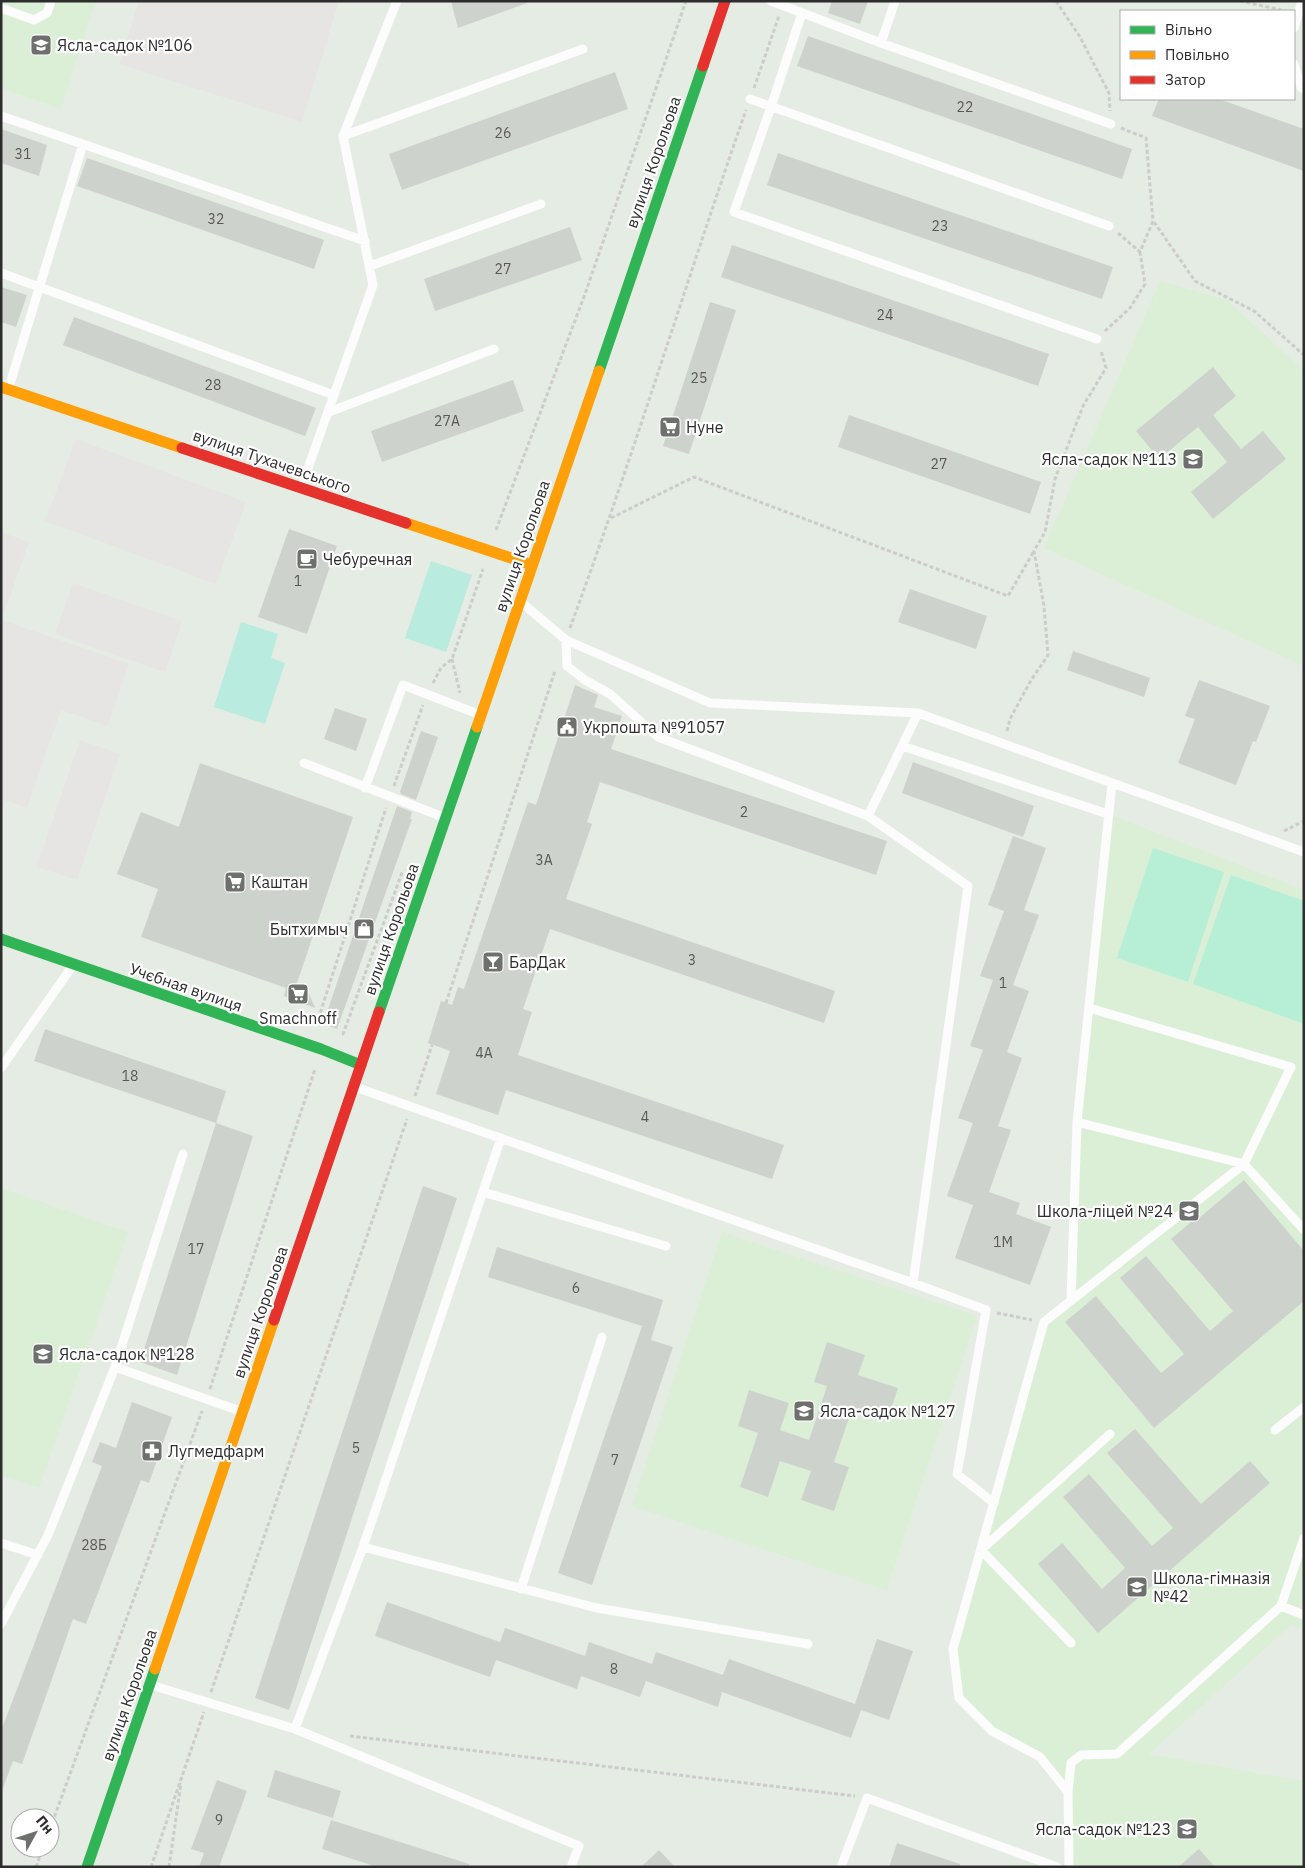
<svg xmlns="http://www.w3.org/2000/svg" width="1305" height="1868" viewBox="0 0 1305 1868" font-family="'IBM Plex Sans',sans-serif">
  <rect width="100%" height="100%" fill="#e5ece3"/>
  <path fill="#e7e5e4" d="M139,1H339L302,122L119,64Z
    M76,439L246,502L216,584L45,521Z
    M1,532L29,542L2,620L129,664L108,726L61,710L27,808L1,799Z
    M73,583L182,621L165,672L55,634Z
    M80,740L120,754L77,880L37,867Z"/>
  <path fill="#dbefd7" d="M1,1H96L61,109L1,89Z
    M1160,281L1227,300L1304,371V666L1044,548Z
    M1108,814L1304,890V1629L1291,1625L1149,1754L1304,1781V1867H1074L1068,1792L1040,1757L992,1731L959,1698L953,1649L1044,1322L1071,1301L1077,1122Z
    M1,1188L128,1232L39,1488L1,1476Z
    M722,1232L977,1316L887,1590L632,1506Z"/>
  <path fill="#baebdf" d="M431,561L472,575L446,652L405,638Z
    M241,622L278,634L271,658L285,663L265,724L214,707Z"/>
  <path fill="#b7efd6" d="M1153,848L1224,872L1188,982L1117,958Z
    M1231,875L1304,901V1024L1193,984Z"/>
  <path fill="#ced2cc" d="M451,1H527V3L458,28Z
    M832,1H868L860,24L828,13Z
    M808,36L1132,149L1122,179L797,66Z
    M615,72L628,109L402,190L389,154Z
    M1159,99H1219L1304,129V171L1152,116Z
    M1,129L47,145L39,176L1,163Z
    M778,153L1113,267L1102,299L767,185Z
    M87,158L324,240L314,269L77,186Z
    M570,227L582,260L435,311L424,279Z
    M732,245L1049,354L1038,386L721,277Z
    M1,287L27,295L16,327L1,322Z
    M710,302L736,310L689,454L663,446Z
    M74,317L316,408L305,436L63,345Z
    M1213,367L1236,396L1213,415L1241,449L1263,431L1286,459L1213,519L1191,492L1227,462L1198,427L1159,459L1136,431Z
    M513,380L524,411L382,462L371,431Z
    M849,415L1041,482L1030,514L838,447Z
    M289,529L337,546L307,634L258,617Z
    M910,589L987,616L976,649L898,622Z
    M1073,651L1150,678L1144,697L1067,670Z
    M1199,680L1270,706L1256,742L1253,741L1236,785L1178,763L1195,719L1185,716Z
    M575,685L598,695L594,707L622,716L611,749L887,841L876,875L600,782L587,822L592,824L566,899L835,991L824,1023L550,929L523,1009L532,1012L518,1055L784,1145L772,1179L506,1090L498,1115L436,1094L450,1051L428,1043L441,1001L452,1005L458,987L464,989L528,802L536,805Z
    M335,708L367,719L356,751L324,739Z
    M421,731L438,737L416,800L401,794L400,792Z
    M913,762L1034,806L1023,837L902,793Z
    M200,763L353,817L296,986L307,989L315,1008L284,996L286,988L141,937L158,889L117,874L141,812L179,827Z
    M397,806L412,812L410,819H412L337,1029L323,1024Z
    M1013,836L1046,848L1024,910L1039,915L1013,985L1029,991L1007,1052L1022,1058L998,1126L1011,1130L989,1192L1020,1203L1016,1214L1051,1227L1030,1285L955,1258L973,1205L947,1196L973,1123L958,1118L983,1050L970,1046L993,980L980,976L1004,911L988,905Z
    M45,1029L226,1091L216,1123L34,1061Z
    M216,1123L253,1136L177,1375L140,1362Z
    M1244,1180L1304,1251V1301L1154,1428L1065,1322L1096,1296L1161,1373L1184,1354L1120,1278L1146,1256L1210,1331L1233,1311L1171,1239L1198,1216L1199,1218Z
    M423,1186L457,1198L289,1710L255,1698Z
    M497,1247L663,1300L651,1340L673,1347L592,1585L558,1573L642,1326L488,1277Z
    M827,1342L865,1355L858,1375L898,1388L887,1421L852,1409L834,1462L849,1467L834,1511L801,1500L811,1471L780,1461L768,1497L740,1487L758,1433L738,1426L749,1390L789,1403L780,1430L809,1440L827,1386L814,1382Z
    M132,1402L172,1417L149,1483L141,1480L86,1624L73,1619L22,1764L13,1761L3,1788H1V1731L102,1466L92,1462L100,1442L116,1448Z
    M1135,1429L1201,1504L1250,1461L1270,1483L1098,1633L1038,1564L1062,1543L1102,1589L1125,1568L1063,1497L1089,1474L1152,1546L1173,1528L1107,1453Z
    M387,1602L500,1642L505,1628L585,1656L589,1642L652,1664L656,1652L723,1675L729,1659L855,1704L877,1639L913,1651L889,1720L861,1710L851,1738L722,1692L718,1707L646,1681L640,1697L581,1676L577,1689L496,1660L490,1677L375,1636Z
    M275,1770L341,1791L333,1818L267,1797Z
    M217,1780L247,1791L219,1867H199L204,1853L191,1849Z
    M331,1820L469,1864V1867H377L322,1849Z
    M897,1843L960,1864V1867H889Z
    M1199,1849L1215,1867H1178Z
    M659,1850L675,1867H641Z"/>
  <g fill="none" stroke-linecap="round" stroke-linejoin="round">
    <path stroke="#cccdcb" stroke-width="3" stroke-dasharray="4 2.5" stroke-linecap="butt" d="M1056,1L1080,37L1109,93L1110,111
      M1240,1L1286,11
      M754,88L779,16
      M1154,222L1195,281L1254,311L1304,355
      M1118,233L1140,252L1153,221L1146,138L1121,128
      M1105,331L1130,308L1145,284L1140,252
      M611,518L694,477L1008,596L1034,551
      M496,530L585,294L686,1
      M570,628C633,457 686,282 746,110
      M452,659L460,693
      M433,683L441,668L452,659L483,569
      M1007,731L1010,719L1030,682L1048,655L1044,606L1034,551L1045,532L1055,479L1083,406L1106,368L1101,351
      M394,786L423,705
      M1284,831L1304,821
      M446,1003L555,671
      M318,1025L317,1023L386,808
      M342,1034H343L403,870
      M415,1096L432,1045
      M997,1313L1032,1320
      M210,1389L315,1069
      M211,1692L407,1119
      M350,1736L855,1796
      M50,1829L202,1411
      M36,1867L43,1848
      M151,1867L204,1712
      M169,1867L181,1783"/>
    <path stroke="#fbfcfb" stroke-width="9" d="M771,1L881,43
      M895,1L881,43L1111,124
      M1,8L34,20L47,13L51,1
      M802,13L771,107L734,212L1097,339
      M1294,28L1302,1
      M1294,64L1301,87L1304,89
      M750,99L1109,226
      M1,116L365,241
      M343,136L583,49
      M370,266L541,204
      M1,273L334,395
      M9,387L83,144
      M329,412L494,349
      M302,485L373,285L343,136L397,1
      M522,603L566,640L710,703L918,713L1304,852
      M902,746L1108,814
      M304,763L443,817
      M365,788L403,685L478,714
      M868,816L918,713
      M1089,1008L1291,1067L1244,1164L1077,1122L1112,783
      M1,1068L71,968
      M355,1087L913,1283L968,886L868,816L658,737L610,694L585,680L567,666L566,640
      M183,1154L115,1367L240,1411
      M483,1192L666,1246
      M913,1283L986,1310L957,1474L994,1503
      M1071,1301L1077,1122
      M1275,1430L1304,1407
      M1,1543L38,1555
      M363,1547L597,1608L808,1644
      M521,1589L602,1337
      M1281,1606L1304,1615
      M1,1624L48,1535L115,1367
      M1071,1643L981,1550L1110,1434
      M151,1685L295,1729L363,1547L501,1138
      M295,1729L579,1846L571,1867
      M1068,1792L1071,1763L1081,1755L1117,1754L1281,1606L1304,1538
      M841,1867L867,1798L1057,1867
      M1069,1867L1068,1792L1040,1757L992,1731L959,1698L953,1649L1044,1322L1244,1164L1304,1230"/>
    <path stroke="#30b455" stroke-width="11" d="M599,371L703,66
      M1,939L321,1049L361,1065
      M379,1012L477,727
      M87,1867L155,1669"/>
    <path stroke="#ff9f0a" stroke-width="11" d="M1,387L182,448
      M406,523L532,565
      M477,727L599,371
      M155,1669L274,1320"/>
    <path stroke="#e5322d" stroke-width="11" d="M703,66L725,1
      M182,448L406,523
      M274,1320L379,1012"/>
  </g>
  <defs>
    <g id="school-square" transform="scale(1.125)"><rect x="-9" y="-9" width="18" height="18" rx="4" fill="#6d706d" stroke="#fff"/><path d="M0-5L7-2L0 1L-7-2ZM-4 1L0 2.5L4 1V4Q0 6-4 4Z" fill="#fff"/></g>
    <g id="supermarket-square" transform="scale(1.125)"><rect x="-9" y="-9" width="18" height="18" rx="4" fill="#6d706d" stroke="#fff"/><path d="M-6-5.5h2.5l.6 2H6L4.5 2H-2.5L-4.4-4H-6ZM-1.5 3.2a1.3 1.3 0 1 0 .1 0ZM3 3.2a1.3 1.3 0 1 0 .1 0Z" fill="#fff"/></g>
    <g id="cafe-square" transform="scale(1.125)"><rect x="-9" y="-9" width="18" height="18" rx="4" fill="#6d706d" stroke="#fff"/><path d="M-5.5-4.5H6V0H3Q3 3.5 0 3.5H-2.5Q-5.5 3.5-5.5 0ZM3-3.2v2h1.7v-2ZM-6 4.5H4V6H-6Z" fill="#fff"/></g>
    <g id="civic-square" transform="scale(1.125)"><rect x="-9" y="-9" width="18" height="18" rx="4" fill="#6d706d" stroke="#fff"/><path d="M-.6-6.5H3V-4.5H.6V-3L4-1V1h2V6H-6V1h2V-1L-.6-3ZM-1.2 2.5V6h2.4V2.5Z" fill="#fff"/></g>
    <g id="shop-square" transform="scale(1.125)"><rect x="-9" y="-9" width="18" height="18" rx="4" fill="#6d706d" stroke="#fff"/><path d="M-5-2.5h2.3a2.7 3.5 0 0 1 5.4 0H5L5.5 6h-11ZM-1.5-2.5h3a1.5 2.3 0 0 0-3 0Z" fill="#fff"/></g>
    <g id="bar-square" transform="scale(1.125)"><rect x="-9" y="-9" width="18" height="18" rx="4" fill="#6d706d" stroke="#fff"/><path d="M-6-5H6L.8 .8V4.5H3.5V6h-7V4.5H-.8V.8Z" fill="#fff"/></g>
    <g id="pharmacy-square" transform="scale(1.125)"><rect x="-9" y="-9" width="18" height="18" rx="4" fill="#6d706d" stroke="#fff"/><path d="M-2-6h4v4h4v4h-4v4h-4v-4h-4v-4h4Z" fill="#fff"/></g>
  </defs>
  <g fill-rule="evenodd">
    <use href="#school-square" x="41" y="45"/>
    <use href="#supermarket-square" x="670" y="427"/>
    <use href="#school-square" x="1193" y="459"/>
    <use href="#cafe-square" x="307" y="559"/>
    <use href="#civic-square" x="567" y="727"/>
    <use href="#supermarket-square" x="235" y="882"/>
    <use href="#shop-square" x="364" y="929"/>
    <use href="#bar-square" x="493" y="962"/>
    <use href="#supermarket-square" x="298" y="994"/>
    <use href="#school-square" x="1189" y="1211"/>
    <use href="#school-square" x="43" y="1354"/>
    <use href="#school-square" x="804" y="1411"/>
    <use href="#pharmacy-square" x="152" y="1451"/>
    <use href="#school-square" x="1137" y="1587"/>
    <use href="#school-square" x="1187" y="1829"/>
  </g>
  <g text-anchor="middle" stroke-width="4.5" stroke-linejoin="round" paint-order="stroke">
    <g font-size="14" fill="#585957">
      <text x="965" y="112">22</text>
      <text x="503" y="138">26</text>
      <text x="23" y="159">31</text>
      <text x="216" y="224">32</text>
      <text x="940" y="231">23</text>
      <text x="503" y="274">27</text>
      <text x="885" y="320">24</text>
      <text x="699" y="383">25</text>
      <text x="213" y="390">28</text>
      <text x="447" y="426">27А</text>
      <text x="939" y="469">27</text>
      <text x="298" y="586">1</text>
      <text x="744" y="817">2</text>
      <text x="544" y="865">3А</text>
      <text x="692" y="965">3</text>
      <text x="1003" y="988">1</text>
      <text x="484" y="1058">4А</text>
      <text x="130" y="1081">18</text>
      <text x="645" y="1122">4</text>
      <text x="1003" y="1247">1М</text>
      <text x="196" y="1254">17</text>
      <text x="576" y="1293">6</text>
      <text x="356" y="1453">5</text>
      <text x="615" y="1465">7</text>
      <text x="94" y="1550">28Б</text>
      <text x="614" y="1674">8</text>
      <text x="219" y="1825">9</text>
    </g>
    <g font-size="16" fill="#2d2d2d" stroke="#fff" text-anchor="start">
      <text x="57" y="51">Ясла-садок №106</text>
      <text x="686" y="433">Нуне</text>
      <text x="1177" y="465" text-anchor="end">Ясла-садок №113</text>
      <text x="323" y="565">Чебуречная</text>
      <text x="583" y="733">Укрпошта №91057</text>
      <text x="251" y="888">Каштан</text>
      <text x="348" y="935" text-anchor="end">Бытхимыч</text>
      <text x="509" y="968">БарДак</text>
      <text x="298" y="1024" text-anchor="middle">Smachnoff</text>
      <text x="1173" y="1217" text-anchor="end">Школа-ліцей №24</text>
      <text x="59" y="1360">Ясла-садок №128</text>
      <text x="820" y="1417">Ясла-садок №127</text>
      <text x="168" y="1457">Лугмедфарм</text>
      <text x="1153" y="1584">Школа-гімназія<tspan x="1153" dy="18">№42</tspan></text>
      <text x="1171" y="1835" text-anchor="end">Ясла-садок №123</text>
    </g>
    <g font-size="16" fill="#2d2d2d" stroke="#fff">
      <text transform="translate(653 162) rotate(-71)" y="6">вулиця Корольова</text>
      <text transform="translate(272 461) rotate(19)" y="6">вулиця Тухачевського</text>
      <text transform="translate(522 546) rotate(-71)" y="6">вулиця Корольова</text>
      <text transform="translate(391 929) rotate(-71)" y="6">вулиця Корольова</text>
      <text transform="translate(186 987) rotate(19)" y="6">Учєбная вулиця</text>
      <text transform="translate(260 1312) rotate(-71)" y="6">вулиця Корольова</text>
      <text transform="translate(129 1695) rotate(-71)" y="6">вулиця Корольова</text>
    </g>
  </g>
  <rect width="1305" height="1868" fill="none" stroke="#2d2d2d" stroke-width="5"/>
  <rect x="1120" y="10" width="175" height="90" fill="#ffffff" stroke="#ababab"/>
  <rect x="1130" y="26" width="25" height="8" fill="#30b455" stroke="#ababab"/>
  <text x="1165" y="35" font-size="15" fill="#2d2d2d">Вільно</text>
  <rect x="1130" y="51" width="25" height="8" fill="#ff9f0a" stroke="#ababab"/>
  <text x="1165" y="60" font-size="15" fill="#2d2d2d">Повільно</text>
  <rect x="1130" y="76" width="25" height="8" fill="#e5322d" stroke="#ababab"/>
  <text x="1165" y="85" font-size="15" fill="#2d2d2d">Затор</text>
  <g transform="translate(35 1833) rotate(50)"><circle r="24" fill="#ffffff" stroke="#ababab"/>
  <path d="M0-4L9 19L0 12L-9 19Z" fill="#6d706d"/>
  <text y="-8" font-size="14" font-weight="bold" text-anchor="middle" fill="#2d2d2d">Пн</text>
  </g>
</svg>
